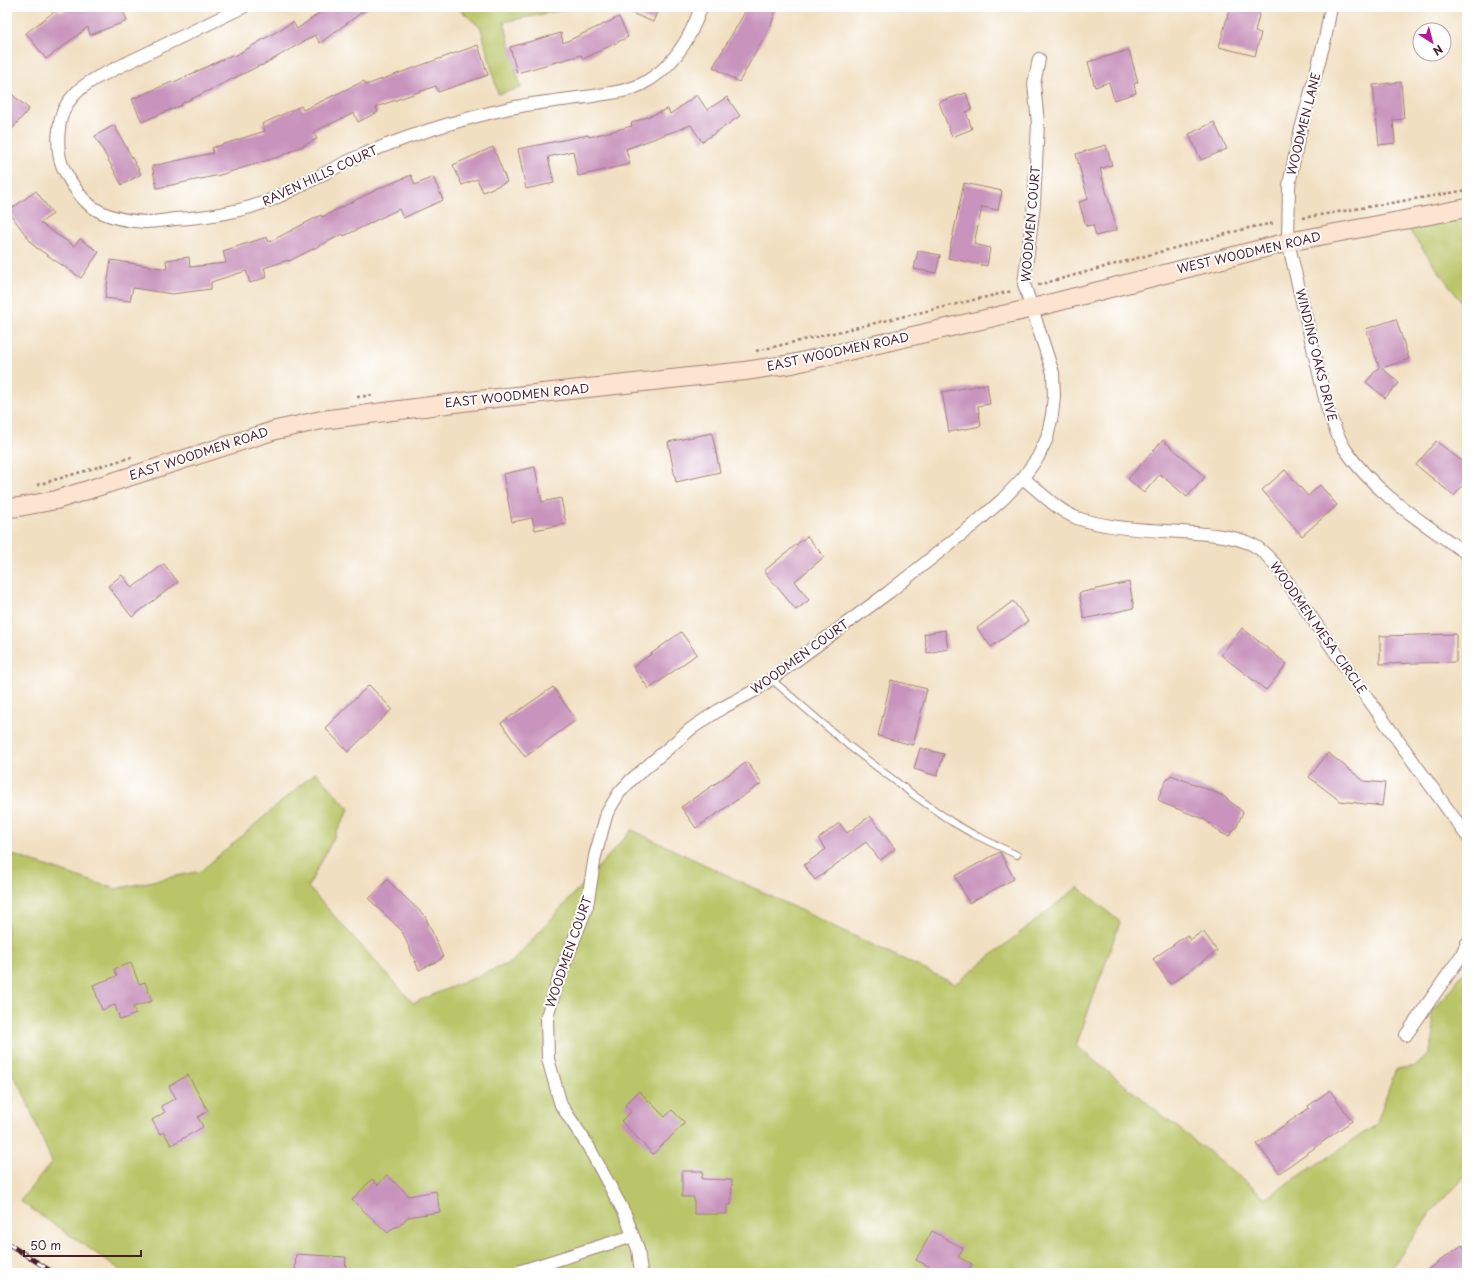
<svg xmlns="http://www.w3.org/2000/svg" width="1474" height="1280" viewBox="0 0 1474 1280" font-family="'Playpen Sans',sans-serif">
  <rect width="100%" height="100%" fill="#fff"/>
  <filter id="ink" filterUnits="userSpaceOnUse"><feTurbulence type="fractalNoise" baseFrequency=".025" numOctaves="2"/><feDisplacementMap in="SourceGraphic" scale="8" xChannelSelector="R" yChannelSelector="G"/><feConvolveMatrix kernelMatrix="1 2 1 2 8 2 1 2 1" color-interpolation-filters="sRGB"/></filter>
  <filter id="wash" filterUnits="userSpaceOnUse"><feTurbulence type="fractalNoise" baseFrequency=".012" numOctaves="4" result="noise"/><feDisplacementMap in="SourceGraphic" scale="16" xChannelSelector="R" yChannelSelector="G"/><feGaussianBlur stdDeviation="0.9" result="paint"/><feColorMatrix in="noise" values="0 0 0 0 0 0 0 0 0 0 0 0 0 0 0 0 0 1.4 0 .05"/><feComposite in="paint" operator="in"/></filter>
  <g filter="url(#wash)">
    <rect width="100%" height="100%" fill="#f1dfc1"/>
    <path fill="#b9c567" stroke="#827249" d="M457,7H576L504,22L521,88L498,94L481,28Z
      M1467,215V310L1406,226Z
      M316,772L349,809L308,887L413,1003L512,962L632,830L955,984L1078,887L1120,922L1076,1046L1266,1198L1376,1125L1396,1069L1416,1066L1429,1054L1434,1035L1431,1014L1467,968V1175L1432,1211L1388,1273H125L20,1201L52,1162L22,1090L7,1065V853L115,889L201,871Z"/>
    <g id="blocks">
      <path fill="#c893bc" d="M75,7H122L127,21L90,35L88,27L46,59L26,33L58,9L61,12Z
        M328,7H369L320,43L315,35L261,66V65L181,104L182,105L142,122L132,99L172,82V83L232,55L233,57L293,22L297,29Z
        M617,7H659L653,22Z
        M748,7H777L771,25L739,82L713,67Z
        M1230,7H1261L1255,32L1261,33L1255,56L1219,47Z
        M619,17L628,37L583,59L581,55L517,73L510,47L561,33L563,43Z
        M478,45L488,75L438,92L436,86L376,107L378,112L358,122L354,113L313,132L317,139L281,156L220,175L157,188L152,166L213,153L212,148L265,131L262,124L301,106L303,110L364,81L366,85Z
        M1129,50L1138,82L1134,84L1136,93L1114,100L1109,82L1095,87L1088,62Z
        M1401,82L1404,119L1393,120L1395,143L1379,145L1373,85Z
        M7,90L29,109L7,135Z
        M966,93L972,110L966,112L972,129L952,137L939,102Z
        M697,95L707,110L727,97L740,116L702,142L691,125L626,149L630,164L578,176L573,151L548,157L554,183L526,189L518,149L588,135L589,137L632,126L631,123L668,109L670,114Z
        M1214,122L1227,149L1201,160L1189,134Z
        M114,125L141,174L122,185L95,136Z
        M1106,145L1112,165L1100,169L1117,230L1096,236L1093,225L1086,226L1079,202L1088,199L1076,154Z
        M493,147L507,182L483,192L477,179L462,185L453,165Z
        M411,175L415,185L433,177L443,200L403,218L399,209L344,236L343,234L289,261L288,260L264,268L267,277L250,283L246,271L211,282V289L172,294L133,288L130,301L105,298L111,260L167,269L166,260L189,257L190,267L226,263L223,251L267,237L269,242L321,215L322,217L376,190Z
        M964,183L1002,191L998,210L982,207L974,244L990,248L987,266L948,258Z
        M36,191L53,214L40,223L74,246L80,239L99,252L81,278L34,246L8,211Z
        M918,251L940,255L936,273L914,269Z
        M1396,319L1409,359L1382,368L1399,383L1385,398L1366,382L1379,367L1366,329Z
        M987,384L990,404L978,406L981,426L949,432L942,392Z
        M712,433L720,472L676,482L668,442Z
        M1163,440L1205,477L1187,497L1160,474L1144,493L1128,479Z
        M1436,441L1467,465V480L1454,496L1416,465Z
        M535,467L542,502L561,498L566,524L535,530L532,518L512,522L503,474Z
        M1285,470L1308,496L1320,485L1337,505L1302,536L1262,490Z
        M807,536L824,557L795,581L809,600L796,610L764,571Z
        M164,564L178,582L132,617L108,586L122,575L132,588Z
        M1129,582L1134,608L1084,619L1079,593Z
        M1013,601L1028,621L991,647L977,628Z
        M1242,628L1287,664L1266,690L1221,655Z
        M945,630L948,649L927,653L924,634Z
        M681,632L697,654L649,689L633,667Z
        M1456,634V662L1380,664V636Z
        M891,680L927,689L913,745L878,736Z
        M369,685L392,709L348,752L325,728Z
        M553,687L576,720L525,757L501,723Z
        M920,748L944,754L937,776L914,769Z
        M1328,753L1364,781L1385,783L1382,806L1340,801L1309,777Z
        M747,762L762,783L696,828L681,807Z
        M1171,775L1222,795L1243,812L1237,826L1229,836L1221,833L1204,819L1162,803L1158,799L1165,782Z
        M870,816L895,849L880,860L866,842L815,880L804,865L826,849L818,839L839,823L847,833Z
        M1000,852L1014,879L969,903L955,876Z
        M387,880L425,916L443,957L438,961L419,970L402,931L369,899Z
        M1203,931L1217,951L1170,984L1153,959L1187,935L1190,940Z
        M131,963L139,984L145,982L152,1001L133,1007L136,1014L120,1020L115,1005L102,1010L93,985L117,976L114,969Z
        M188,1075L208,1111L198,1117L203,1127L171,1145L164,1132L160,1134L152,1120L165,1112L161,1106L176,1098L169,1086Z
        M1330,1090L1352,1121L1279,1173L1257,1144L1309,1108L1308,1106Z
        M639,1091L665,1117L672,1110L685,1123L653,1154L621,1121L631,1112L625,1105Z
        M682,1171H703L702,1179L732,1180L731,1205H727V1214H694V1197H682Z
        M387,1175L409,1196L436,1191L440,1212L408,1217L399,1226L393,1228L388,1233L352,1200L372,1179L378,1185Z
        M932,1231L963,1248L958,1257L972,1264L968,1273H942L916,1260Z
        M1462,1245L1467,1252V1273H1423Z
        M296,1254L346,1257L345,1273H295Z"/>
    </g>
  </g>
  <g filter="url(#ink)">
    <use href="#blocks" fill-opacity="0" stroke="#9e7f76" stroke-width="1"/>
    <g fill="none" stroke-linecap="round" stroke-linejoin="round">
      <g stroke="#9e7f76" stroke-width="8">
        <path id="service" d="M771,679L849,746L915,796L952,822L973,834L1017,855"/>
      </g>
      <g stroke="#9e7f76" stroke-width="14">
        <path id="minor" d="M243,7L98,77C84,85 76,91 67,104C57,119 56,149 62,165C67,177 80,198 91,206C107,218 127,221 146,222C156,222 166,220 175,219C208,217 242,212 273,199C301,187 327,171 355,158C405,136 458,120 510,108C537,102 566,100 593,96C609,93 627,92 642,84C673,68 690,40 701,7
          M1331,7L1325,39L1298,140L1289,185L1288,242L1327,407C1332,422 1337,436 1345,449C1375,494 1424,523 1467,554
          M1023,478C1039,491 1058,511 1077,518C1111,530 1159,530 1195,533C1215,535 1237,536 1255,546C1264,551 1270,559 1277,567L1353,678L1467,836
          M1406,1035L1461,956L1467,943
          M515,1273L633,1236
          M641,1273L638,1249L625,1214L587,1144L561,1105L548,1059L547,1016L559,978L587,906L595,856L607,813L619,793L631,780L692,728L722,708L756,690L889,592L978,521L1002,500L1023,478L1038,457L1047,438L1052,415L1054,396L1053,373L1024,284L1034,204L1038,123L1034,84L1039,59"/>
      </g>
      <g stroke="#9e7f76" stroke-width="20">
        <path id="secondary" d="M7,508L19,507L56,500L276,430L322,420L478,400L745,371L792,364L1033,308L1288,242L1467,208"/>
      </g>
      <path stroke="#9e7f76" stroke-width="2.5" stroke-dasharray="3 3" stroke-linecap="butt" d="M1302,218L1467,190
        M1038,285L1252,227L1275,223
        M756,351L1012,291
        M357,397L375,395
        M37,485L132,457"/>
      <use href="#service" stroke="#fff" stroke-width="6"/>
      <use href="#minor" stroke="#fff" stroke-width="12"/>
      <use href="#secondary" stroke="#fde4d1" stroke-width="18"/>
      <g stroke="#4a1f2b" stroke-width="4.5">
        <path id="rail" d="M7,1243L54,1273"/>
      </g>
      <use href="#rail" stroke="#fff" stroke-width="3" stroke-dasharray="9" stroke-linecap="butt"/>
    </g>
  </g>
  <g text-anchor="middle" stroke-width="4" stroke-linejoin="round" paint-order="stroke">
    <g font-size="12" fill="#4a1f2b" stroke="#fff">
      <text transform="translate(1304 124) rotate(-76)" y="4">WOODMEN LANE</text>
      <text transform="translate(320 176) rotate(-25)" y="4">RAVEN HILLS COURT</text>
      <text transform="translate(1031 224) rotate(-85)" y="4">WOODMEN COURT</text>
      <text transform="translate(1249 253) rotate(-13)" y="4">WEST WOODMEN ROAD</text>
      <text transform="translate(838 352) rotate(-12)" y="4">EAST WOODMEN ROAD</text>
      <text transform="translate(1316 355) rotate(76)" y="4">WINDING OAKS DRIVE</text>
      <text transform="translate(517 396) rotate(-6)" y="4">EAST WOODMEN ROAD</text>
      <text transform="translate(199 454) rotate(-18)" y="4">EAST WOODMEN ROAD</text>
      <text transform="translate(1318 628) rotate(55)" y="4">WOODMEN MESA CIRCLE</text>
      <text transform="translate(800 657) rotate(-36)" y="4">WOODMEN COURT</text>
      <text transform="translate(569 952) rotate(-71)" y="4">WOODMEN COURT</text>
    </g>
  </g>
  <rect width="1474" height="1280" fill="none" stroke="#fff" stroke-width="24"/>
  <g transform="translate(1432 42) rotate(144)"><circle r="19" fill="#ffffff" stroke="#b7a5aa"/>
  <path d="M0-3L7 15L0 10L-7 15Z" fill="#b5179e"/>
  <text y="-6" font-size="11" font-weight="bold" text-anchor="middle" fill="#4a1f2b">N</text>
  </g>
  <path d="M24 1250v6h117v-6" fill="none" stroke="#4a1f2b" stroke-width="2"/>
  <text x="30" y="1250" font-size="12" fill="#4a1f2b" stroke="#ffffff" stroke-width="3" paint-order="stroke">50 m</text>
</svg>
